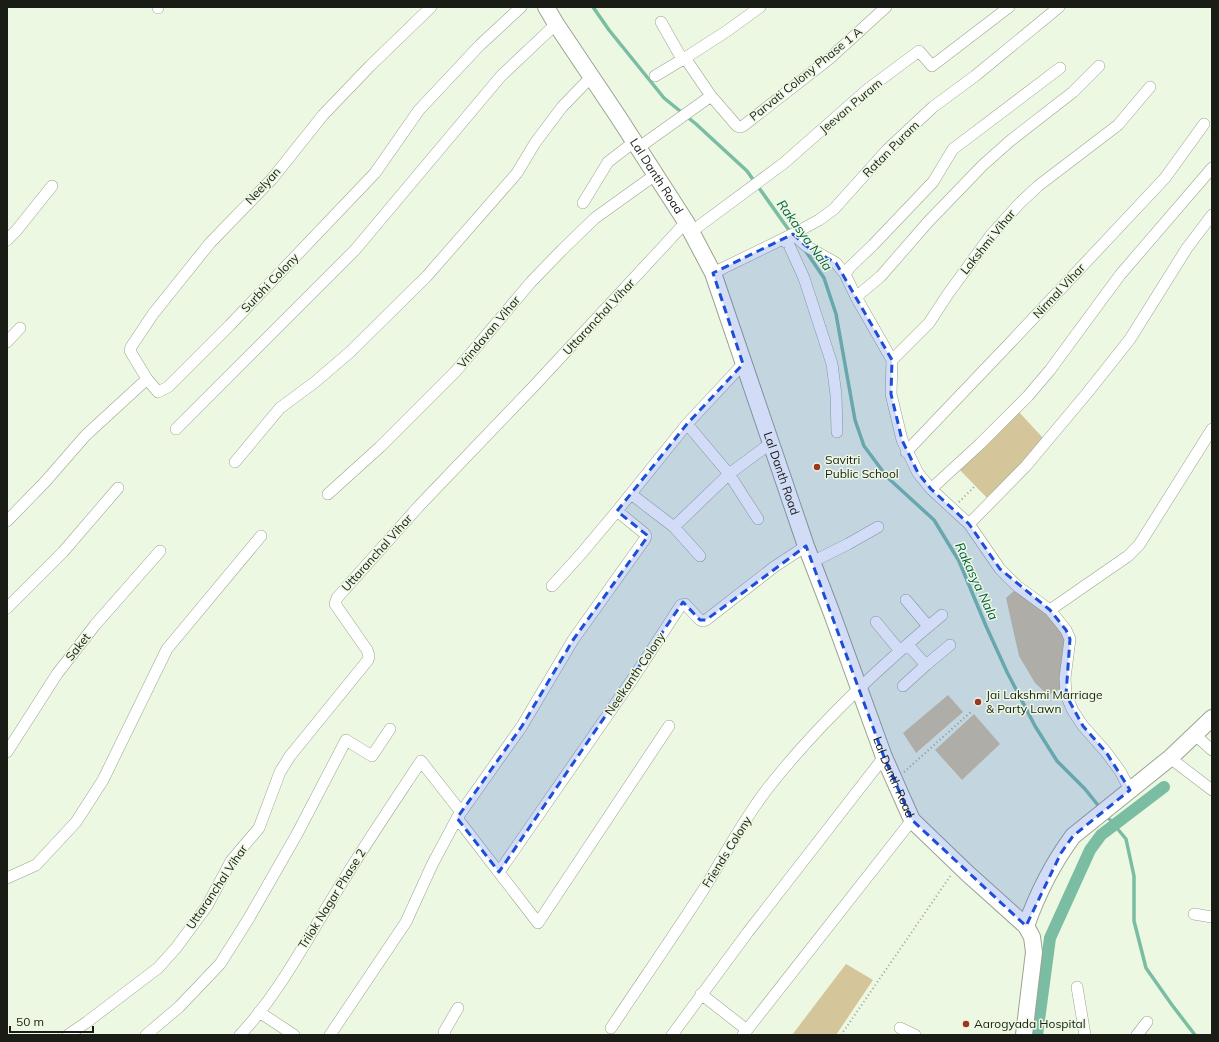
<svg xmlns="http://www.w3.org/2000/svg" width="1219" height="1042" viewBox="0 0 1219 1042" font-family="Mulish,sans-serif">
  <rect width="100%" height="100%" fill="#edf8e2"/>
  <path fill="#d4c59b" d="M1018,411L1044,439L988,499L959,469Z
    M1016,589L1041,607L1060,629L1067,641L1060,689L1048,695L1035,683L1019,656L1006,598Z
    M948,695L963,712L916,753L903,733Z
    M974,714L1000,744L962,780L935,750Z
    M846,964L873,980L836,1035H792Z"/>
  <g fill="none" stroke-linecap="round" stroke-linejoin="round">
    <path stroke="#7bbda3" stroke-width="3.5" d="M593,7L609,30L664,98L696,124L747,171L791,233
      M805,250L824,278L836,314L855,420L864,446L887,477L934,520L959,561L986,626L1007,672L1035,726L1057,761L1085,789L1101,809
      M1106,815L1126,839L1134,876V921L1146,968L1172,1005L1195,1035"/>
    <path stroke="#7bbda3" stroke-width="12" d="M1037,1035L1050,938L1090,850L1101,835L1164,787"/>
    <g stroke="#9aa490" stroke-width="12">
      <path id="street" d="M760,7L727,31L685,58L711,96L737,126L740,127L743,126L829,59L886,7
        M158,8V7
        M661,22L682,59
        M655,76L685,58
        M638,148L711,96
        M583,203L608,162L634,142
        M691,232L784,163L868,89L919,51L932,66L1009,7
        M793,234L806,246L836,263L845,274L856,297L892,360L891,394L902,440L918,473L931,489L969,524L1000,569L1017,586L1050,610L1066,630L1070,639L1065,678L1066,695L1073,711L1083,726L1106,752L1120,771L1130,790
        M7,240L16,231L52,186
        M781,240L788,243L804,278L832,364L836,395L837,432
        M713,273L793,234L819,220L834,209L887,150L933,107L975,76L1059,7
        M845,274L850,267L873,245L933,182L953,149L1060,68
        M856,297L881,276L928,222L983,165L1010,141L1073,92L1099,66
        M7,342L20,328
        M892,360L929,323L948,294L991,235L1019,204L1038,186L1118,125L1150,87
        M147,379L130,351L131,347L153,314L210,243L272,179L323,115L370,66L431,7
        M687,424L729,474L758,519
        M176,429L355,250L501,76L556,24
        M906,452L1010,343L1165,178L1204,124
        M235,462L280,408L315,382L350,352L427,276L517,173L535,143L562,107L592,76
        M931,489L980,444L1028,396L1050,370L1120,275L1212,168
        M328,494L380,447L456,371L531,282L562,250L595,218L655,175
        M631,494L674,527L729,474L771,443
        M7,521L45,482L86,435L147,379L158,392L168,387L230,325L375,173L419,110L480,45L521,7
        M969,524L1026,466L1088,392L1130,339L1187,248L1212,215
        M674,527L700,556
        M812,562L848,544L878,527
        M552,586L581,554L617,511L687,424L743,364
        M906,600L928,626
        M7,608L63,552L118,488
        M1050,610L1128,556L1139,545L1212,429
        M876,622L900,651
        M926,665L950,645
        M903,686L926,665L908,645
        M1195,735L1212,750
        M7,752L57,674L95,625L160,551
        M1170,758L1212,790
        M457,818L538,923L669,726
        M499,872L634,677L681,605L685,604L700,620L703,621L706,620L774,567L806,546
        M7,878L36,865L76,822L103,780L167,649L261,536
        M1194,914L1212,917
        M1077,987L1085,1035
        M701,994L747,1030
        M259,1012L294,1035
        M611,1028C641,983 672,938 702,892C724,857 743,820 768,788C819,723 879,667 942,615
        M900,1028L915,1035
        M68,1035L87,1022L158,968L176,948L207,906L231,861L259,828L280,772L290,756L368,660L369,656L367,650L335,604L337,598L419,506L534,386L686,222
        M146,1035L179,1007L220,964L249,918L297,834L346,740L372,756L390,729
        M240,1035C278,995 306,941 335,894C362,849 392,805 421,761L461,812
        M330,1035L406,922L432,865L457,818L522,726L573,640L645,539L646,536L644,533L617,511
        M445,1035L444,1032L458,1008
        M672,1035L748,932L884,757
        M743,1035L912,820
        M1137,1035L1147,1022"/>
    </g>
    <g stroke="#9aa490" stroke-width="18">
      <g id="secondary">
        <path id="s1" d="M546,7L556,24L619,118L686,222L713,273L806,546L831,611L884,757L912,820L967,873L1026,926L1032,937L1034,952L1024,1035"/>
        <path d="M1026,926C1037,895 1053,863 1073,836L1170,758L1212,718"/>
      </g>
    </g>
    <path stroke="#9aa292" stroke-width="2" stroke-dasharray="1 3" stroke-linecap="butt" d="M959,502L975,486
      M904,772L972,711
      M841,1035L951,875"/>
    <use href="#street" stroke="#fff" stroke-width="11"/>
    <use href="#secondary" stroke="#fff" stroke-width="16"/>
  </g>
  <path fill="#1d4ed8" fill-opacity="0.2" stroke="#1d4ed8" stroke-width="3" stroke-dasharray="8 5" stroke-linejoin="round" d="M793,234L806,246L836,263L892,360L891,394L902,440L918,473L931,489L969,524L1000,569L1050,610L1066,630L1070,639L1066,695L1083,726L1106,752L1130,790L1073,836L1061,853L1026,926L912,820L884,757L806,546L706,620H700L683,602L499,872L457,818L522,726L573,640L648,536L617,511L687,424L743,364L713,273Z"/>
  <g fill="#9f361f" stroke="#edf8e2" stroke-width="1.5">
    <circle cx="817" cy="467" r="4"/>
    <circle cx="978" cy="702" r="4"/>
    <circle cx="966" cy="1024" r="4"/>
  </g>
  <g text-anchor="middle" stroke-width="3" stroke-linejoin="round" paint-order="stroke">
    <g font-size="12" fill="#191d15" stroke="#edf8e2">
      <text transform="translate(806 74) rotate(-39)" y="4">Parvati Colony Phase 1 A</text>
      <text transform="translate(851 106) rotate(-40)" y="4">Jeevan Puram</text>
      <text transform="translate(891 149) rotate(-45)" y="4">Ratan Puram</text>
      <text dy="4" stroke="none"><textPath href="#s1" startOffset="202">Lal Danth Road</textPath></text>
      <text transform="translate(263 186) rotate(-47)" y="4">Neelyan</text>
      <text transform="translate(988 242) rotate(-51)" y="4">Lakshmi Vihar</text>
      <text transform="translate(270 283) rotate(-46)" y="4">Surbhi Colony</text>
      <text transform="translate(1059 291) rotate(-47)" y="4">Nirmal Vihar</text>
      <text transform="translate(599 317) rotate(-47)" y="4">Uttaranchal Vihar</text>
      <text transform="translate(489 332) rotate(-50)" y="4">Vrindavan Vihar</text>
      <text dy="4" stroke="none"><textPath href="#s1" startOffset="526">Lal Danth Road</textPath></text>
      <text transform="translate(377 553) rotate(-48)" y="4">Uttaranchal Vihar</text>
      <text transform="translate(78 647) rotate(-52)" y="4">Saket</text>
      <text transform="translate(635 674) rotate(-56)" y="4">Neelkanth Colony</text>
      <text dy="4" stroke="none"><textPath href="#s1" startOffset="850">Lal Danth Road</textPath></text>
      <text transform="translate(727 852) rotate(-58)" y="4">Friends Colony</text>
      <text transform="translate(217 887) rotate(-56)" y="4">Uttaranchal Vihar</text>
      <text transform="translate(332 899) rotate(-58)" y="4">Trilok Nagar Phase 2</text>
    </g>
    <g font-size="12" fill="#191d15" stroke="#edf8e2" text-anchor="start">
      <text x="825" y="464">Savitri<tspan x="825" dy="14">Public School</tspan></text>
      <text x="986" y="699">Jai Lakshmi Marriage<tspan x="986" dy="14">&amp; Party Lawn</tspan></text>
      <text x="974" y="1028">Aarogyada Hospital</text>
    </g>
    <g font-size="13" font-style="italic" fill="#025e45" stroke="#edf8e2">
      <text transform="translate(805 235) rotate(54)" y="5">Rakasya Nala</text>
      <text transform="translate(977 581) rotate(65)" y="5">Rakasya Nala</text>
    </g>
  </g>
  <rect width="1219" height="1042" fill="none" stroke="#191d15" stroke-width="16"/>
  <path d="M10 1026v6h83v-6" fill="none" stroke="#191d15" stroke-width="2"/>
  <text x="16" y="1026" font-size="12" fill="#191d15" stroke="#edf8e2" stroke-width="3" paint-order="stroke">50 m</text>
</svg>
